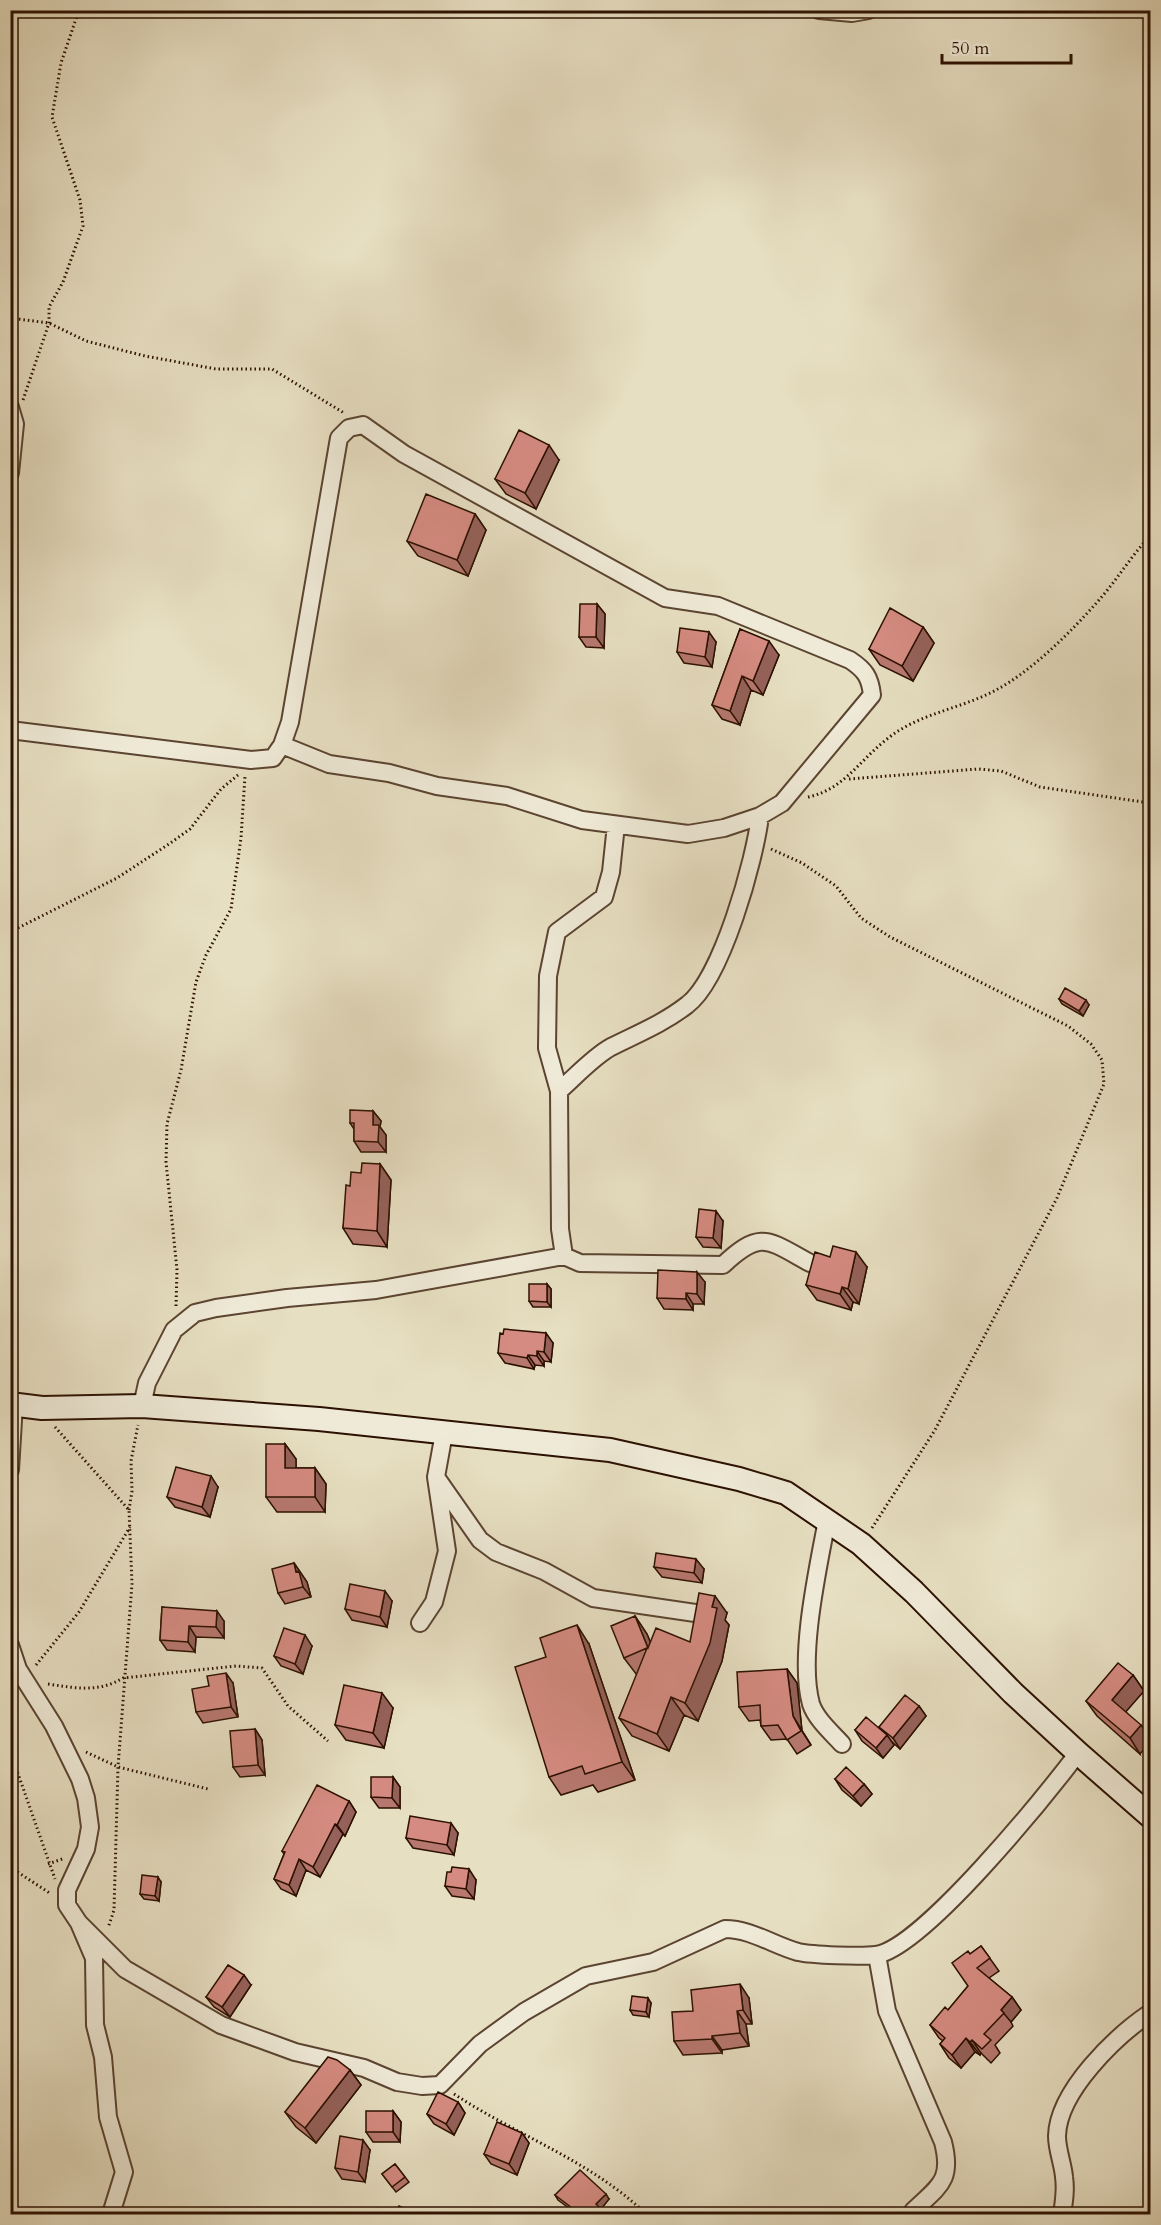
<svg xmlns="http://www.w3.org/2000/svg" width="1161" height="2225" viewBox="0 0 1161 2225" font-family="Cardo,serif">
  <rect width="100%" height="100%" fill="#e7dfc2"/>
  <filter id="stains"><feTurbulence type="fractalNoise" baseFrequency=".00333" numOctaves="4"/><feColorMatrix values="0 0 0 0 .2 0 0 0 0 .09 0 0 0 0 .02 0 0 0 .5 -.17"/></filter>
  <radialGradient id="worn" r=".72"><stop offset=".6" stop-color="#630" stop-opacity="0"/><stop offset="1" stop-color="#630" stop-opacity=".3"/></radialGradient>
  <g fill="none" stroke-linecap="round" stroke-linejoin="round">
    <g stroke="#5b4431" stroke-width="20">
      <path id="street" d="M819,10L852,13L869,10
        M10,407L15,424L10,473
        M10,730L251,760L273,758L282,745L290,722L339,438L349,428L363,425L404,454L665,598L718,606L850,660C865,670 870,677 872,695L782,803L760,816L724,828L688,834L582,820L507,796L437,786L389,773L329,764L282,745
        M760,816C755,859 722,979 687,1005C664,1023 637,1034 611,1047C593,1057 575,1077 559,1091L560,1229L564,1256L580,1263L723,1265C761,1229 768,1240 810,1263
        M559,1091L547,1048L548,976L557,932L604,897L611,872L616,825
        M142,1406L147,1383L174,1330L195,1313L216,1308L287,1298L376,1290L564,1256
        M10,1470L14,1404
        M436,1477L480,1540L496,1552L544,1571L593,1598L702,1614
        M827,1520C818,1568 798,1657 811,1704C816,1719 831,1732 842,1744
        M420,1623L434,1602L447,1551L436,1477L444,1433
        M10,1645L18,1669L54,1726L80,1779L86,1798L90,1827L86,1849L67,1890V1905L79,1923L94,1958L95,2025L103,2057L108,2117L124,2172L111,2214
        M79,1923L125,1969L221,2025L295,2052L364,2068L397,2082L422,2086L440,2085L480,2044L524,2012L586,1976L653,1962L725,1929C751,1929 773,1945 798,1952C812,1955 861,1957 876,1955C923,1948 1046,1795 1078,1753
        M877,1955L887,2011L943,2142C953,2181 939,2186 913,2211
        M1062,2214C1064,2202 1066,2190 1064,2177C1063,2164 1057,2150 1057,2136C1058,2091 1116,2036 1150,2013"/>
    </g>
    <g stroke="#2c1001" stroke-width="26">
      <path id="secondary" d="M10,1404L42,1408L142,1406L319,1419L610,1450L739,1479L786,1493L861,1544L914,1592L1013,1693L1078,1753L1150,1816"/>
    </g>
    <path stroke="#2c1001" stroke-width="3" stroke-dasharray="1.5 3" stroke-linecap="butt" d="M10,318L49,323L86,341L145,356L216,369H272L344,413
      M23,400L49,323V307L63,282L83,226L80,200L52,117L61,63L79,10
      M849,779L978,769L1001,771L1040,787L1150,803
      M808,797C843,790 860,760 887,739C919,713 961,709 996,690C1032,671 1072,631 1099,600C1117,580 1131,556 1150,536
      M771,849L802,863L836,886L861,918L890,937L1068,1026L1091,1044L1102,1060L1104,1084L1057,1198L935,1430L872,1528
      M10,932L117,878L169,844L190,829L221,789L238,775
      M176,1306L177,1270L166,1162L167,1124L181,1070L196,982L206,955L231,909L241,838L245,776
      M55,1427L129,1510L132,1584L118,1767L114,1910L108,1928
      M129,1510L132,1491L131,1461L138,1425
      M36,1665L79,1612L130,1527
      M48,1684C75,1688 98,1693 123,1678L236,1666L262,1668L288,1706L328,1741
      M10,1751L55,1879
      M86,1752L118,1767L208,1789
      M48,1864L65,1858
      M10,1867L51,1894
      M454,2094C518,2136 591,2161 646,2214"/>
    <use href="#street" stroke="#efead7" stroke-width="16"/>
    <use href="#secondary" stroke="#efead7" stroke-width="22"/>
  </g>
  <path fill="#b7786f" stroke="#2c1001" stroke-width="1.5" d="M559,460L536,509L506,494L495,479Z
    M475,514L486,530L468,576L418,556L407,541Z
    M597,604L605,614L604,648L586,647L579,637Z
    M923,627L934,643L913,681L880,665L869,649Z
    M740,629L779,655L763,695L751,690L740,725L722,719L712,705Z
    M716,642L712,667L684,663L677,652Z
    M1059,999L1089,1005L1083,1016L1062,1004Z
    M373,1111L381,1121L380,1127L386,1135V1152H361L354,1141V1129L350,1123Z
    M380,1164L391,1180L387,1247L353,1244L343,1228L350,1186L361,1173Z
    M723,1221L721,1248L703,1247L696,1237Z
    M867,1267L859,1304L853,1302L851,1310L817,1300L806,1285Z
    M705,1282L704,1304H693V1310L664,1309L657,1298Z
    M547,1284L551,1289V1307H533L529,1301Z
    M553,1343L551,1362L544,1361V1366L535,1365L534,1369L505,1363L498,1353Z
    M285,1444L296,1459V1468H315L326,1484L325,1512H277L266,1497Z
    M218,1487L210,1517L175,1507L167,1497Z
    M294,1563L307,1582L311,1597L285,1604L278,1593Z
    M654,1567L704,1569L702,1583L662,1577Z
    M392,1601L387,1627L352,1620L345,1609Z
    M162,1607L224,1621V1638L196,1637L195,1652L167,1650L160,1640Z
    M727,1613L725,1620L729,1625L722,1661L698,1721L684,1715L669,1751L632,1736L619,1718L637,1675L624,1658L635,1616L647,1634L650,1641L690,1642Z
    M589,1644L635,1780L598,1792L593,1785L561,1795L549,1777Z
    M312,1646L303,1674L281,1666L274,1656Z
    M787,1669L797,1683L802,1731L811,1745L797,1754L787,1739L771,1740L761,1726L760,1720L749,1721L739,1707Z
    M1133,1675L1144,1691L1126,1711L1140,1754L1097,1716L1086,1701Z
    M233,1683L238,1717L203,1723L196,1712Z
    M919,1706L926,1716L900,1749L892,1742L894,1745L883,1758L862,1741L855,1730H881L879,1727Z
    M393,1708L384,1748L346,1740L335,1725Z
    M255,1729L262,1740L265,1775L240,1777L233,1767Z
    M393,1777L400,1787V1808H379L371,1797Z
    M835,1779L864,1784L872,1794L861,1806L842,1790Z
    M349,1801L356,1812L345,1836L343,1834L320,1877L306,1870L296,1896L281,1889L274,1879L284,1854L282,1851Z
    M458,1833L454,1855L413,1848L406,1838Z
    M476,1880L474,1899L452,1896L445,1886Z
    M161,1882L159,1901L144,1899L140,1894Z
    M981,1946L999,1971L989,1978L1012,1997L1021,2010L1011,2022L1013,2026L995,2045L1000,2053L991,2063L981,2053L980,2055L975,2052L961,2068L949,2058L940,2044L943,2041L939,2038L930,2025L948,2010L968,1986L970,1954Z
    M251,1985L230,2017L214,2007L206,1997Z
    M749,1998L752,2024H746L749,2046L722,2050V2053L683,2055L674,2041Z
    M651,2003L649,2017L633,2015L630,2010Z
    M350,2070L361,2085L316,2143L296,2127L285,2112Z
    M458,2102L465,2113L454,2135L434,2124L427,2114Z
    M393,2111L401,2122L400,2142H373L366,2132Z
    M522,2133L529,2143L517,2175L491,2164L484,2154Z
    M370,2150L365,2182L342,2179L335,2168Z
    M395,2164L409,2182L396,2192L382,2174Z
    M555,2195L609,2199L601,2209L603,2213L602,2214H577L558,2200Z"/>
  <path fill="#95615a" stroke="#2c1001" stroke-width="1.5" d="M549,445L559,460L536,509L525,493Z
    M475,514L486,530L468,576L457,560Z
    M597,604L605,614L604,648L596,637Z
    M923,627L934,643L913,681L902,666Z
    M709,632L716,642L712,667L705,657Z
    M769,641L779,655L763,695L753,681Z
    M742,676L751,690L740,725L730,711Z
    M1086,1000L1089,1005L1083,1016L1079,1011Z
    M373,1111L381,1121L380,1127L386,1135V1152L378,1142L373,1125Z
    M380,1164L391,1180L387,1247L377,1231Z
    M716,1211L723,1221L721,1248L713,1238Z
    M856,1252L867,1267L859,1304L848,1289Z
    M697,1272L705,1282L704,1304L697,1294Z
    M547,1284L551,1289V1307L547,1302Z
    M842,1287L853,1302L851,1310L840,1294Z
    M686,1293L693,1304V1310L686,1299Z
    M546,1333L553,1343L551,1362L544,1352Z
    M537,1351L544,1361V1366L537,1356Z
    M528,1355L535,1365L534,1369L527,1358Z
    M285,1444L296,1459V1484L285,1468Z
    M315,1468L326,1484L325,1512L315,1497Z
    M211,1476L218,1487L210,1517L202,1507Z
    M696,1559L704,1569L702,1583L694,1573Z
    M294,1563L307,1582L311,1597L303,1587L296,1572Z
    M385,1591L392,1601L387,1627L380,1617Z
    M715,1596L727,1613L725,1620L729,1625L722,1661L698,1721L685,1703Z
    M217,1611L224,1621V1638L216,1627Z
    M635,1616L647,1634L660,1666L648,1648Z
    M577,1625L589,1644L635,1780L622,1762Z
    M189,1626L196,1637L195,1652L188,1642Z
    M305,1635L312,1646L303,1674L295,1664Z
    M787,1669L797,1683L802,1731L811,1745L793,1716Z
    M226,1673L233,1683L238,1717L231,1707Z
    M1133,1675L1144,1691L1123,1715L1112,1700Z
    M382,1693L393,1708L384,1748L373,1733Z
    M671,1697L684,1715L669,1751L657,1734Z
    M919,1706L926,1716L900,1749L893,1738Z
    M1141,1725L1150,1738V1742L1140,1754L1130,1738Z
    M255,1729L262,1740L265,1775L258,1765Z
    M887,1735L894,1745L883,1758L876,1748Z
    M393,1777L400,1787V1808L392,1798Z
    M864,1784L872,1794L861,1806L853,1796Z
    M349,1801L356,1812L345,1836L337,1825Z
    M451,1823L458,1833L454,1855L447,1845Z
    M335,1824L343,1834L320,1877L313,1867Z
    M299,1859L306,1870L296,1896L289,1885Z
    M469,1869L476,1880L474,1899L466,1889Z
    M158,1877L161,1882L159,1901L155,1896Z
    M244,1975L251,1985L230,2017L222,2007Z
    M740,1984L749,1998L752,2024L743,2010Z
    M1012,1997L1021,2010L1011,2022L1001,2010Z
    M648,1998L651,2003L649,2017L646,2012Z
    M737,2011L746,2024L749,2046L740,2033Z
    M712,2036L722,2050V2053L712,2039Z
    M966,2038L975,2052L961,2068L952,2055Z
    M972,2040L981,2053L980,2055L970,2042Z
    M350,2070L361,2085L316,2143L305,2128Z
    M458,2102L465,2113L454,2135L446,2124Z
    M393,2111L401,2122L400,2142L393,2132Z
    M522,2133L529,2143L517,2175L509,2164Z
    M363,2140L370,2150L365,2182L358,2172Z
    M606,2194L609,2199L601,2209L603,2213L602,2214H594L596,2204Z"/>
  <path fill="#d58b81" stroke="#2c1001" stroke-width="1.5" d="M519,430L549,445L525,493L495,479Z
    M426,494L475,514L457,560L407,541Z
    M580,604H597L596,637H579Z
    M890,608L923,627L902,666L869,649Z
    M680,628L709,632L705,657L677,652Z
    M740,629L769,641L753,681L742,676L730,711L712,705Z
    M1065,988L1086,1000L1079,1011L1059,999Z
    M350,1110L373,1111V1125H379L378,1142L354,1141V1123H350Z
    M362,1163L380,1164L377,1231L343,1228L346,1185L350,1186L351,1172L361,1173Z
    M699,1209L716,1211L713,1238L696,1237Z
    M833,1246L856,1252L848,1289L842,1287L840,1294L806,1285L815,1252L830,1257Z
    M658,1270L697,1272V1294L686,1293V1299L657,1298Z
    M529,1284H547V1302L529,1301Z
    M504,1329L546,1333L544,1352L537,1351V1356L528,1355L527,1358L498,1353L500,1333L503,1334Z
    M266,1444H285V1468H315V1497H266Z
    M176,1467L211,1476L202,1507L167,1497Z
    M656,1553L696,1559L694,1573L654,1567Z
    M294,1563L296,1572L299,1571L303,1587L278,1593L272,1569Z
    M350,1584L385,1591L380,1617L345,1609Z
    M699,1593L715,1596L712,1607L717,1608L710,1643L685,1703L671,1697L657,1734L619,1718L647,1648L624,1658L611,1626L635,1616L648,1648L656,1628L690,1642Z
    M162,1607L217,1611L216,1627L189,1626L188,1642L160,1640Z
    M577,1625L622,1762L585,1774L582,1766L549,1777L515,1667L546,1657L540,1638Z
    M284,1628L305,1635L295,1664L274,1656Z
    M1118,1663L1133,1675L1112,1700L1141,1725L1130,1738L1086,1701Z
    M787,1669L793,1716L801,1731L787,1740L778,1725L761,1726L760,1705L739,1707L737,1672Z
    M226,1673L231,1707L196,1712L192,1689L209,1686L207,1676Z
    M344,1685L382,1693L373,1733L335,1725Z
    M905,1695L919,1706L893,1738L879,1727Z
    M866,1717L887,1735L876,1748L855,1730Z
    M255,1729L258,1765L233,1767L230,1731Z
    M846,1767L864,1784L853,1796L835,1779Z
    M371,1777H393L392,1798L371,1797Z
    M317,1785L349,1801L337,1825L335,1824L313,1867L299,1859L289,1885L274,1879L285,1852L282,1851Z
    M410,1816L451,1823L447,1845L406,1838Z
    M452,1867L469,1869L466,1889L445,1886L447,1872H451Z
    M142,1875L158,1877L155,1896L140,1894Z
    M981,1946L990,1958L977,1968L1012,1997L1001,2010L1004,2013L984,2034L991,2040L982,2049L972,2040L970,2042L966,2038L952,2055L940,2044L945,2038L930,2025L945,2007L948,2010L968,1986L952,1963L968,1951L970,1954Z
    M228,1965L244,1975L222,2007L206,1997Z
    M740,1984L743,2010L737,2011L740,2033L712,2036V2039L674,2041L672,2012L693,2011L691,1990Z
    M632,1996L648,1998L646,2012L630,2010Z
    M328,2057L337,2060L350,2070L305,2128L285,2112Z
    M438,2092L458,2102L446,2124L427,2114Z
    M366,2111H393V2132H366Z
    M497,2122L522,2133L509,2164L484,2154Z
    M340,2136L363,2140L358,2172L335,2168Z
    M395,2164L405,2177L392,2187L382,2174Z
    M580,2170L606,2194L596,2204L600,2208L594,2214H580L555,2195Z
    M399,2206L415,2213V2214H395Z"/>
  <rect width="1161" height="2225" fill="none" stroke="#e7dfc2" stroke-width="36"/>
  <rect x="12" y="12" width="1137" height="2201" fill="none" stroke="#2c1001" stroke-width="3"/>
  <rect x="18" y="18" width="1125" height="2189" fill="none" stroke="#2c1001" stroke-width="1.5"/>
  <path d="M942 54v9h129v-9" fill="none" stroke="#2c1001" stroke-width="3"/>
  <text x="951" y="54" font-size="18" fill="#2c1001" stroke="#efead7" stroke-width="4.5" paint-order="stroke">50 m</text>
  <rect width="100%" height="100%" filter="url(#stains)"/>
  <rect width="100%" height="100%" fill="url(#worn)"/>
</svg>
